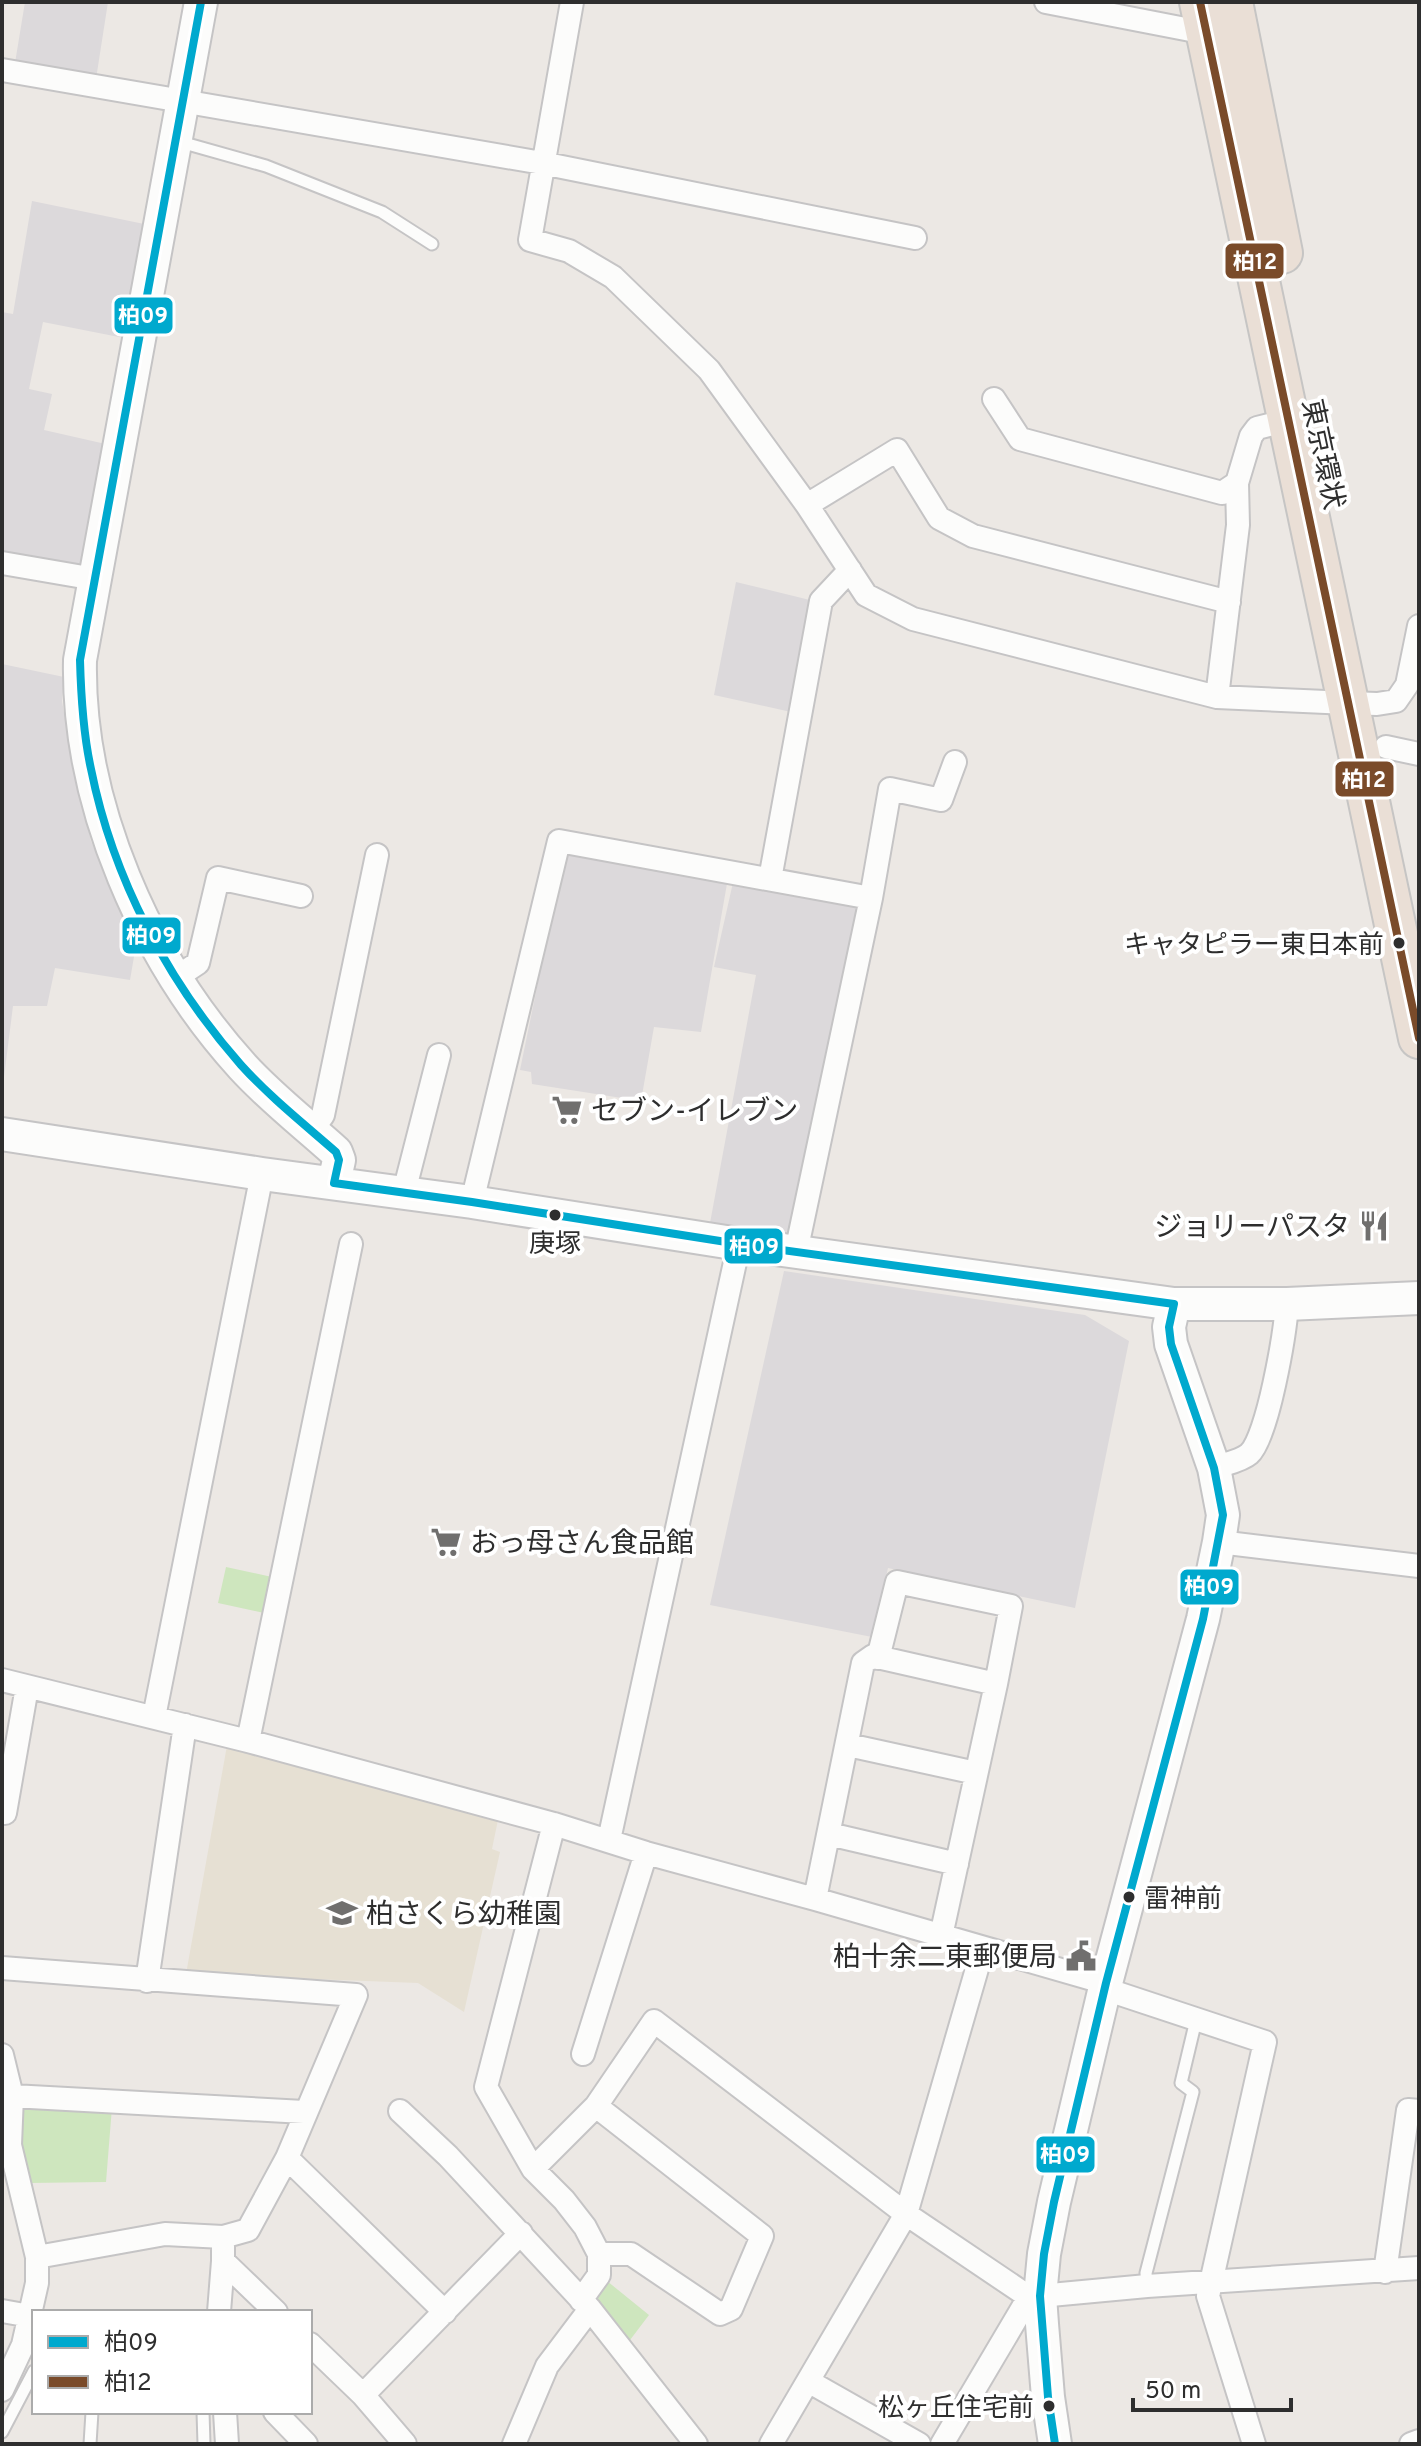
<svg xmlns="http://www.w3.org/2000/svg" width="1421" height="2446" viewBox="0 0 1421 2446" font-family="Overpass,'Noto Sans JP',sans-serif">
  <rect width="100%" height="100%" fill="#ece8e4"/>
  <path fill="#dcd9db" d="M25,2H108L96,79L15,63Z
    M32,201L149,225L129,339L43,322L29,389L52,394L44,430L110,445L84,562L64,568L2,559V312L13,314Z
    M736,582L814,601L791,712L714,695Z
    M2,664L64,677L62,701L74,772L91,841L136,945L130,980L55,968L47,1006H13L2,1093Z
    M577,851L728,878L701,1032L654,1027L641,1101L532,1084L531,1072L520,1070L564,856Z
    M734,878L859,906L791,1235L710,1223L756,975L714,967Z
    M784,1271L1085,1315L1129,1341L1075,1608L888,1568L872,1637L710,1605Z"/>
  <path fill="#e6e0d3" d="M228,1740L499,1815L492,1849L500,1852L464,2012L418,1983L186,1974Z"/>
  <path fill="#cee6be" d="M226,1567L272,1577L264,1613L218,1603Z
    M18,2102L112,2107L106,2182L29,2183L17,2139Z
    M607,2281L649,2315L627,2344L596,2300Z"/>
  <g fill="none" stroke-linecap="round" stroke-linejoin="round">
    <g stroke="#c5c4c5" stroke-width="15">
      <path id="lane" d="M177,141L266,166L382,212L432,244
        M1147,2286L1146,2273L1193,2092L1181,2083L1196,2020
        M203,2412L204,2444
        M2,2432L34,2371
        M90,2444L92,2412"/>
    </g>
    <g stroke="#c5c4c5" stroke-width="26">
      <path id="street" d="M572,2L530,240L569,251L613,277L709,370L807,505L866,595L913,619L1217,697L1348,703L1377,704L1396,701L1407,685L1419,626
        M1046,2L1206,33
        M2,70L542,163L915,238
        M994,399L1020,439L1222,493L1237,483
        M807,505L897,450L939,518L973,536L1229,602
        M2,563L95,579
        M1217,697L1238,525L1237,483L1251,436L1257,428L1289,420
        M1386,747L1419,754
        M770,879L821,601L850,570
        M871,898L890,789L941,800L955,762
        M177,977L198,963L218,878L301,896
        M312,1130L323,1115L377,855
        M404,1192L439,1055
        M472,1202L559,841L871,898L796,1252
        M1214,1468C1224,1464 1241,1461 1249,1454C1268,1437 1285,1333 1287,1304
        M1219,1542L1419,1566
        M878,1658L897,1582L1011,1606L996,1684
        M2,1680L248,1741L554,1824L646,1853L815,1899L1106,1983L1114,1992L1265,2042L1208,2296L1254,2444
        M154,1717L262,1174
        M248,1741L351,1244
        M848,1745L976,1773
        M2,1813H5L27,1687
        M554,1824L486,2087L533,2169L564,2200L585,2227L599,2254V2275L581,2300
        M829,1834L957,1864
        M609,1840L739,1244
        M815,1899L863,1663L873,1656L996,1684L941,1936
        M2,1968L356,1995L287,2158L248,2230L223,2237L165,2234L37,2257L10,2145L12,2096L2,2055
        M147,1981L185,1725
        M583,2054L646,1853
        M12,2096L304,2112
        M596,2106L762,2236L731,2309L720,2314L631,2254H599
        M400,2111L448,2156L590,2309L696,2444
        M287,2158L445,2312
        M533,2169L596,2106L654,2021L906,2214L1029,2297
        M223,2237V2261L276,2312
        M1385,2272L1408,2110L1419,2111
        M2,2311L30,2316
        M219,2312L223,2261
        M310,2344L363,2395L405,2444
        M808,2381L919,2444
        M2,2390L23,2345L37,2283V2257
        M363,2395L521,2233
        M225,2412L227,2444
        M275,2412L306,2444
        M514,2444L547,2366L590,2309
        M771,2444L906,2214L983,1948
        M942,2444L1029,2297L1147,2286L1419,2268
        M1411,2444L1419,2441"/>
    </g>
    <g stroke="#c5c4c5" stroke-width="36">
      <path id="secondary" d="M201,2L80,660C77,804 146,960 242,1066C270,1097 305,1124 336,1152L339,1160L334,1183
        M2,1134L262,1174L472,1202L739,1244L1174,1304H1287L1419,1298
        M1055,2444L1048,2397L1042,2324L1040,2296L1044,2254L1054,2202L1106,1983L1203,1619L1219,1542L1223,1515L1214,1468L1171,1344L1169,1327L1174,1304"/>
    </g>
    <g stroke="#c6c5c4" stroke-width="44">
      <path id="highway" d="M1200,2L1419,1038
        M1232,2L1282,253"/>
    </g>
    <use href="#lane" stroke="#fcfcfb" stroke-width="11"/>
    <use href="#street" stroke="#fcfcfb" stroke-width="22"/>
    <use href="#secondary" stroke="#fcfcfb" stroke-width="32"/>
    <use href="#highway" stroke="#eadfd6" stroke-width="40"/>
    <g stroke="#fff" stroke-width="14">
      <path id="bus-1" d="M201,2L80,660C81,697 83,733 91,769C113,879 168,982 241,1065C270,1097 304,1124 336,1152L339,1160L334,1183
        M334,1183L472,1202L739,1244L1174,1304
        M1055,2444L1048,2397L1040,2296L1044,2254L1054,2202L1106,1983L1203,1619L1223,1515L1214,1468L1171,1344L1169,1327L1174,1304"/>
    </g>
    <g stroke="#fff" stroke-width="14">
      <path id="bus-2" d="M1200,2L1419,1038"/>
    </g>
    <use href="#bus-1" stroke="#00a9ce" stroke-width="8"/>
    <use href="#bus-2" stroke="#7a4b2a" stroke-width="8"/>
  </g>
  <defs>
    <g id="supermarket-bare" transform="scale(2.4)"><path d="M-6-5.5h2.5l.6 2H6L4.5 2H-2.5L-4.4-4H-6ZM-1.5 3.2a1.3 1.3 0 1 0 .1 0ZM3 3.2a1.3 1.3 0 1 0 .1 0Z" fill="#706f6e" stroke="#fff" stroke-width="2.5" paint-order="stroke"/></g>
    <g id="restaurant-bare" transform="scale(2.4)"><path d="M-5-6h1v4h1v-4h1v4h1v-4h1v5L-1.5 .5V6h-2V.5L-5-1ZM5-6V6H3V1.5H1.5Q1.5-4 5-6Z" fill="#706f6e" stroke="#fff" stroke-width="2.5" paint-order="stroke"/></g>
    <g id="school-bare" transform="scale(2.4)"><path d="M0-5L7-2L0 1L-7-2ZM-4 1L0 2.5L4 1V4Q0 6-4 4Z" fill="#706f6e" stroke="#fff" stroke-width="2.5" paint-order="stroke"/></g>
    <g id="civic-bare" transform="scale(2.4)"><path d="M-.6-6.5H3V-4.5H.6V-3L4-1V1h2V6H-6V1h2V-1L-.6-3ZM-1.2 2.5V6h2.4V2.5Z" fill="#706f6e" stroke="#fff" stroke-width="2.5" paint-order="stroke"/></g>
  </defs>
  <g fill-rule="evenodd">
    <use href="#supermarket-bare" x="567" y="1110"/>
    <use href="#restaurant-bare" x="1374" y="1226"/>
    <use href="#supermarket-bare" x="446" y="1542"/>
    <use href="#school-bare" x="342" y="1913"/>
    <use href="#civic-bare" x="1081" y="1956"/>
  </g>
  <g fill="#2e2e2e" stroke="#fff" stroke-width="3">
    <circle cx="1399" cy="943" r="7"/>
    <circle cx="555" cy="1215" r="7"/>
    <circle cx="1129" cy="1897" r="7"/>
    <circle cx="1049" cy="2406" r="7"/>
  </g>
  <g text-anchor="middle" stroke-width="8" stroke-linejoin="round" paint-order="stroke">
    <g font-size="26" fill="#2e2e2e" stroke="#fff" text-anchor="end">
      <text x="1384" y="953">キャタピラー東日本前</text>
      <text x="555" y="1252" text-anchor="middle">庚塚</text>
      <text x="1144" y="1907" text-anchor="start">雷神前</text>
      <text x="1034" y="2416">松ヶ丘住宅前</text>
    </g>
    <g font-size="28" fill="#2e2e2e" stroke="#fff">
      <text transform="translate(1324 454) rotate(78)" y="10">東京環状</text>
    </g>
    <g font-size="28" fill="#2e2e2e" stroke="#fff" text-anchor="start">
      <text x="591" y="1120">セブン-イレブン</text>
      <text x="1350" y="1236" text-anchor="end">ジョリーパスタ</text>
      <text x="470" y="1552">おっ母さん食品館</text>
      <text x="366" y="1923">柏さくら幼稚園</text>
      <text x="1057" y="1966" text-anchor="end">柏十余二東郵便局</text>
    </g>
  </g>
  <g stroke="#fff" stroke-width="3">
    <rect x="1224" y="242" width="61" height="38" rx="8" fill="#7a4b2a"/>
    <rect x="113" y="296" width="61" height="39" rx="8" fill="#00a9ce"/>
    <rect x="1334" y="760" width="61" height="38" rx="8" fill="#7a4b2a"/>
    <rect x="121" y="916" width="61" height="39" rx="8" fill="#00a9ce"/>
    <rect x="723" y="1227" width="61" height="38" rx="8" fill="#00a9ce"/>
    <rect x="1179" y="1568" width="61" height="38" rx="8" fill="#00a9ce"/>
    <rect x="1035" y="2135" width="61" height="39" rx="8" fill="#00a9ce"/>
  </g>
  <g font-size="22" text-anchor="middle" font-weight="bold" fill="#fff">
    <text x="1255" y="269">柏12</text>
    <text x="143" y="323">柏09</text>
    <text x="1364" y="787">柏12</text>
    <text x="151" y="943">柏09</text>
    <text x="754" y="1254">柏09</text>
    <text x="1209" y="1594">柏09</text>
    <text x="1065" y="2162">柏09</text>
  </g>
  <rect width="1421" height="2446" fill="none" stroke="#2e2e2e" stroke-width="8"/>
  <rect x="32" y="2310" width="280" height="104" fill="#ffffff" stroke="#ababab" stroke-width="2"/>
  <rect x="48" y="2336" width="40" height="12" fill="#00a9ce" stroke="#ababab" stroke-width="2"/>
  <text x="104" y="2350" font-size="24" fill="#2e2e2e">柏09</text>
  <rect x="48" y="2376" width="40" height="12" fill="#7a4b2a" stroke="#ababab" stroke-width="2"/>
  <text x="104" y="2390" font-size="24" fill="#2e2e2e">柏12</text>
  <path d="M1133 2398v12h158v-12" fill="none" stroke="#2e2e2e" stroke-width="4"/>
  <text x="1145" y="2398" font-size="24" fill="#2e2e2e" stroke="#ffffff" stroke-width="6" paint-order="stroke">50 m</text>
</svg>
